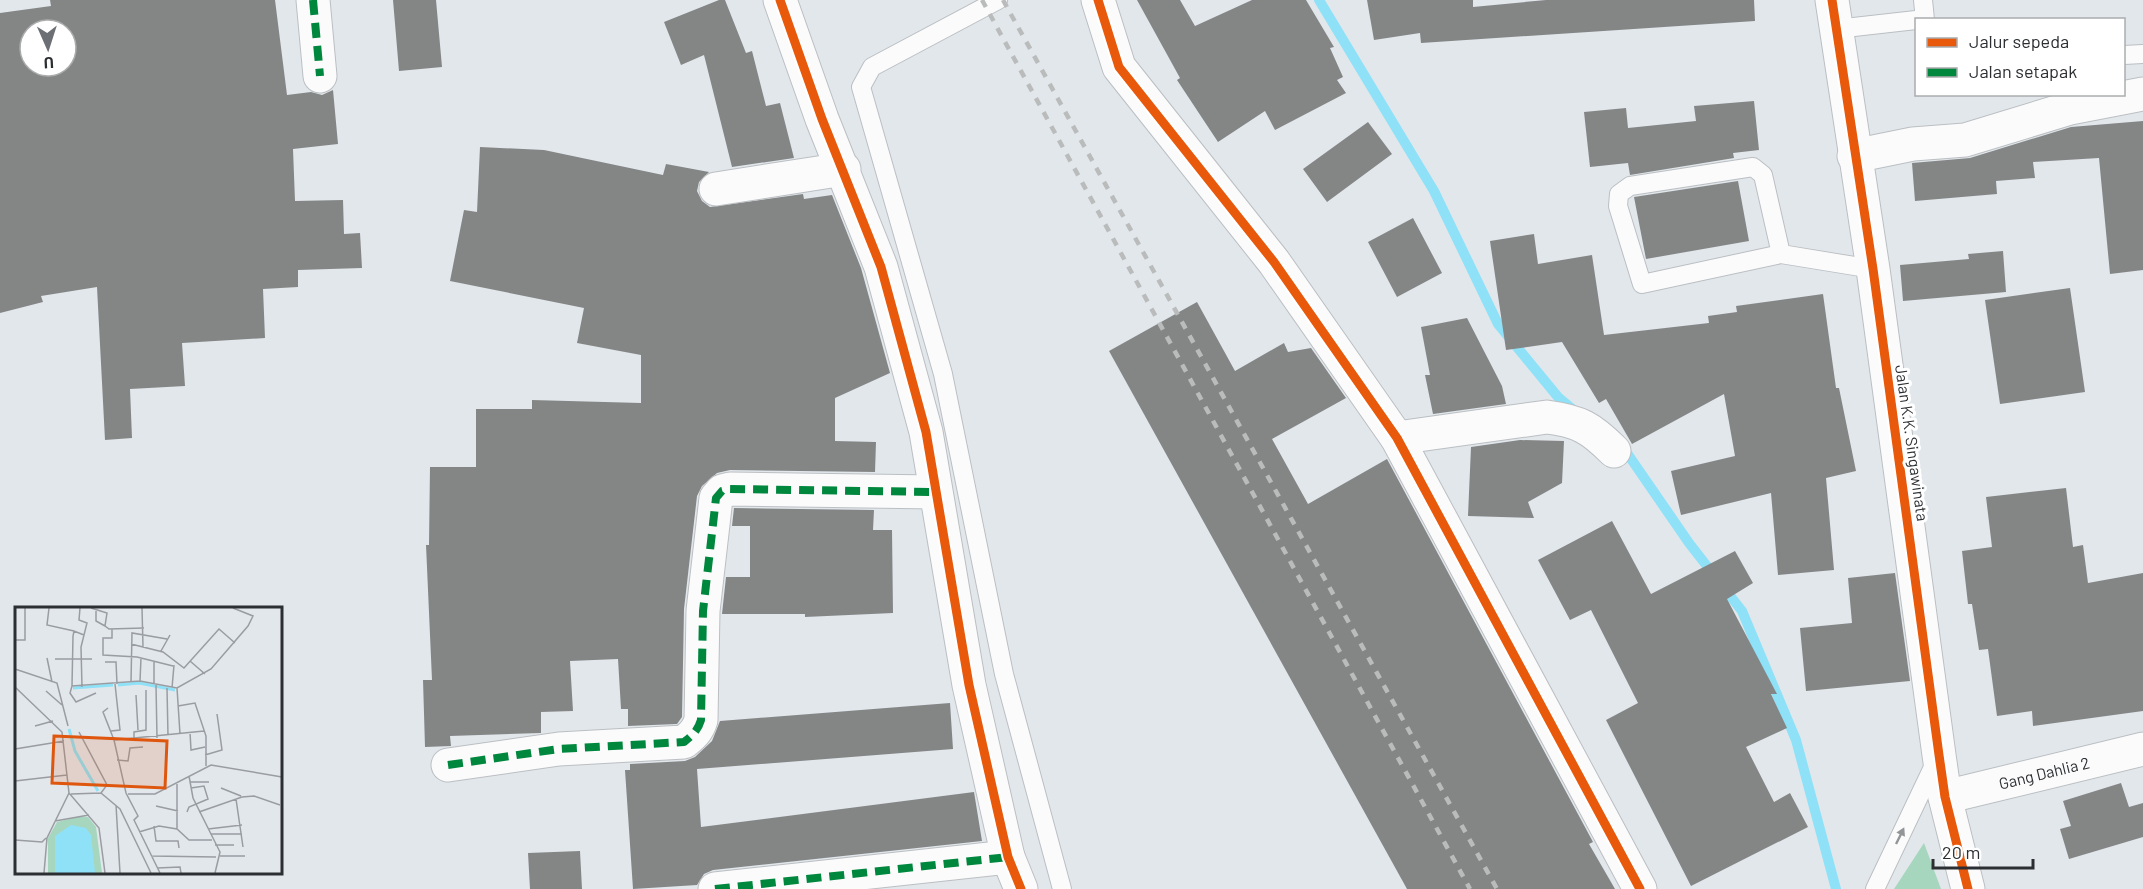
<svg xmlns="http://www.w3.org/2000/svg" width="2143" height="889" viewBox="0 0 2143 889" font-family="Barlow,sans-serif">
  <rect width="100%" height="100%" fill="#e2e7ec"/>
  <path fill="#a7d6bf" d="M1924,843L1941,889H1894Z"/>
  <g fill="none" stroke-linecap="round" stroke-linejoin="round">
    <path stroke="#8fe1f7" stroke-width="10" d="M1319,0L1434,191L1498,324L1558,397L1576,412
      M1619,447L1627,453L1689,543L1742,611L1796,740L1836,889"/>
  </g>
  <path fill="#848686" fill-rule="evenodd" d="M50,0H275L287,95L311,92L322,95L333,90L338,144L293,149L295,201L343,200L344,234L360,233L362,268L298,270V287L263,289L265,338L182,343L185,386L130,389L132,438L105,440L97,287L41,296L43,302L0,313V13L51,6ZM30,30H66V66H30Z
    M393,0H436L442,67L399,71Z
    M719,0H725L746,53L752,51L766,106L780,103L794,158L732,167L704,55L681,65L664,22Z
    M1137,0H1180L1195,26L1252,0H1306L1334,47L1330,48L1343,77L1337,80L1346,93L1275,130L1265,111L1218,142L1177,80L1180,78Z
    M1367,0H1473V7L1546,0H1754L1755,21L1421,43L1420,33L1374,40Z
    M1754,101L1759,150L1733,153L1734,158L1630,175L1628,163L1590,167L1584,112L1626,108L1628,128L1696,121L1694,106Z
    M2143,121V270L2110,274L2099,158L2033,162L2035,178L1996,181L1997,194L1915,201L1912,163L1970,158L2071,127Z
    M1368,122L1392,154L1327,202L1303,169Z
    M480,147L544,150L663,175L666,164L709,172L699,182L697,191L702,201L710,207L803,194L804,199L832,195L861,268L890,373L835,398V441L876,442L875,472L730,470L717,473L702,486L697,496L684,609L682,717L677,724L628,726V709H621L618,659L570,661L573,711L541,712V733L450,736L451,746L425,747L423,680H432L426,545H429L430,467H476V409H532V400L641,403V355L577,343L584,308L450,281L464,210L477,212Z
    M1738,181L1749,241L1646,259L1634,197Z
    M1413,218L1442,273L1397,297L1368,242Z
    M1534,234L1538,264L1592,255L1604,335L1709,323L1708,316L1737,312L1736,306L1823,294L1836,388H1839L1856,471L1826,478L1834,570L1778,575L1771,493L1681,515L1671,471L1735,456L1724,394L1632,444L1606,399L1599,403L1562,342L1506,350L1490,241Z
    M2003,251L2006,292L1903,301L1900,265L1969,259L1968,254Z
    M2070,288L2085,392L2000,404L1985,300Z
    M1197,302L1235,371L1284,343L1288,352L1311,348L1346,398L1272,439L1308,504L1387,459L1593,842L1589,844L1615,889H1407L1109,351Z
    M1467,318L1502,386L1506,404L1433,414L1425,375H1430L1421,327Z
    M1520,440L1564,441L1562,483L1528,502L1534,518L1468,516L1471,447Z
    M2066,488L2073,547L2083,545L2088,583L2143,573V711L2033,726L2032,711L1997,716L1988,649L1979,650L1972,604H1968L1962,551L1992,547L1986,497Z
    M734,508L874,510L873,530H892L893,613L805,617V614H722L726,577H750V526H732Z
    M1612,521L1651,594L1735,551L1753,583L1727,599L1777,694H1771L1787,728L1746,747L1774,802L1790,793L1808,827L1691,886L1606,720L1638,703L1591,610L1570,620L1538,560Z
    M1895,573L1910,681L1806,691L1800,628L1852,623L1848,578Z
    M950,703L953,749L697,769L701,827L974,792L982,841L713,870L704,874L697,885L633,889L625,770H630V764L685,761L695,757L712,741L720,721Z
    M2121,783L2129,807L2143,803V837L2069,859L2060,829L2071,826L2063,801Z
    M580,851L582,889H530L528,853Z"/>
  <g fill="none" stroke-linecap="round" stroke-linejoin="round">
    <g stroke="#bbbfc2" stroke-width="20">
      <path id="service" d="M998,0L872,67L861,87L943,374L1004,674L1062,889
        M1923,0L1925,20
        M1836,29L1916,20
        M2124,55L2143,54
        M1781,254L1763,175L1753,167L1630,186L1619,194L1618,206L1642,284L1781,254L1873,269
        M1875,889L1936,761"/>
    </g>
    <g stroke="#bbbfc2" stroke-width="35">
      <g id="minor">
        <path d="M313,0L320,76"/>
        <path d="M780,0L822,119L881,267L926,432L969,685L1008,857L1021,889"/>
        <path d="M1098,0L1119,67L1274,262L1397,438L1640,889"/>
        <path d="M1854,156L1913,144L1965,140L2070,108L2143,94"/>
        <path d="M716,189L844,169"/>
        <path d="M1397,438L1547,417C1579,421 1591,428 1614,451"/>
        <path d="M448,765L559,749L684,742C693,735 698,730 701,720L703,611L716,498L722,491L730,489L935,492"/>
        <path id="s1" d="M1945,797L2143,749"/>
        <path d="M715,889L1008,857"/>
      </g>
    </g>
    <g stroke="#bbbfc2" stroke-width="35">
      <path id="tertiary" d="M1832,0L1873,269L1939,755L1945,797L1968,889"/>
    </g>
    <use href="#service" stroke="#fbfbfc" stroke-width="18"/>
    <use href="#minor" stroke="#fbfbfc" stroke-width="33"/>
    <use href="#tertiary" stroke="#fbfbfc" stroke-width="33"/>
    <path stroke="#babcbc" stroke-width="4.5" stroke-dasharray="8 8" stroke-linecap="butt" d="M982,0L1470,889
      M1003,0L1497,889"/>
    <path stroke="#00873e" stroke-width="8" stroke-dasharray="15 8" stroke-linecap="butt" d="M313,0L320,76
      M448,765L559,749L684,742C693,735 698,730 701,720L703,611L716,498L722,491L730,489L935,492
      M715,889L1008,857"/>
    <g stroke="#fff" stroke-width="13">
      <path id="cycleway" d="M780,0L822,119L881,267L926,432L969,685L1008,857L1021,889
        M1098,0L1119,67L1274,262L1397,438L1640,889
        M1832,0L1873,269L1939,755L1945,797L1968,889"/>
    </g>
    <use href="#cycleway" stroke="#e8590c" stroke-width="9"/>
  </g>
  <defs><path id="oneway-solid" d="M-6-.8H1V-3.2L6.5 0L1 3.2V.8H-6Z" transform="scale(1.5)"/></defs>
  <use fill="#949597" href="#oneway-solid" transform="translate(1900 836) rotate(-64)"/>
  <g text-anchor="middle" stroke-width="6" stroke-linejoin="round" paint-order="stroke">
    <g font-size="16" fill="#2c2f32" stroke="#fff">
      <text transform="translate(1912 443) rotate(82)" y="6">Jalan K.K. Singawinata</text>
      <text dy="6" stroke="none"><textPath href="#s1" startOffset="102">Gang Dahlia 2</textPath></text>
    </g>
  </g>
  <g transform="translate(15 607)">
    <rect width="267" height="267" fill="#e2e7ec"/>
    <path d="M62,210H73L81,220L87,266H33V231L42,215Z" fill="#a7d6bf"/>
    <path d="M56,218L71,221L76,228L80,266H40V229Z" fill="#8fe1f7"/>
    <path fill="none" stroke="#8fe1f7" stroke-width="3" d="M103,78L124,76L160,83M58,81L98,78M54,122L60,144L83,184"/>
    <path fill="none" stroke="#999da2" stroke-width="1.5" d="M34,1L32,18L59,24M65,1L64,13L72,16L66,40L67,80M76,1L92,6L90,19L94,22L129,21M127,1L128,40M81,4V14L90,19M97,22V31H88V48L122,50L158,59M69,28L59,24L58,29L57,79L125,74L162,81L196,62L233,19L238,9L218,1M0,33H10V1M116,37L148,45L169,61L204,22L220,36M146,44L155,28M32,51L37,75M40,52H77M175,54L190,67M90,55H101L102,77M0,62L42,76L53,119M125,74L126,51M116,75L117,26L152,32M139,77V55M141,78L142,131M57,79L55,86L61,95L81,86M0,80L47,125L54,186L84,221L90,266M152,81L153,129M157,81L159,58M162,81L165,127M31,84L47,98M121,88L123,123M163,99L180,96L191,129V159M93,101L88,105L99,133L111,186L123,209L119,213L145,266M20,119L38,114M96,124L105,123L100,77M175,125L176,143L190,140M119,132V125L131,123V83M99,133L189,124M0,142L49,134M190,148L207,143L202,107M102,153L113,154L115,141L128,140M174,169L178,191L205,245L200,266M0,174L52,168M162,175V222M175,175H194M206,181L226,189M86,186L105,202L136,266M56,187L86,186L92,178L64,125M113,187H140L196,158L267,170M221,192L228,240M101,198L105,266M141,199L163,204M172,205L174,200L193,192L189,179L176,181M184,205L227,190L239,189L265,198M40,214L74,208M139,219L141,234H163L164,241M193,222L227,218M124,225L144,219L162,222L174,233H197M196,227H227M0,233L27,235L31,231M200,238H219M136,249L201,250M205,249H230M142,261L165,260L166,266M29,266L32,231L54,186"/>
    <path fill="#df570e" fill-opacity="0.15" stroke="#df570e" stroke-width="3" d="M39,129L152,134L150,181L37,176Z"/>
    <rect width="267" height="267" fill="none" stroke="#2c2f32" stroke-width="3"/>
  </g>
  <rect x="1915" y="18" width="210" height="78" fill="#ffffff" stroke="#abacad" stroke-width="1.5"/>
  <rect x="1927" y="38" width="30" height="9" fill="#e8590c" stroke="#abacad" stroke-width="1.5"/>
  <text x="1969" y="48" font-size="18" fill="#2c2f32">Jalur sepeda</text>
  <rect x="1927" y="68" width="30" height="9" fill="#00873e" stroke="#abacad" stroke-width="1.5"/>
  <text x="1969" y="78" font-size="18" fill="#2c2f32">Jalan setapak</text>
  <g transform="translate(48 48) rotate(177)"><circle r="28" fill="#ffffff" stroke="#abacad" stroke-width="1.5"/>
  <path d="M0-4.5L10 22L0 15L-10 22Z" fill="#6c6f73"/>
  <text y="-9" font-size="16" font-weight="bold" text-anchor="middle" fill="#2c2f32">U</text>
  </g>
  <path d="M1933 859v9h100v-9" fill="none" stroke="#2c2f32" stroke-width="3"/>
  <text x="1942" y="859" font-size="18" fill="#2c2f32" stroke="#ffffff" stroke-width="4.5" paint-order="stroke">20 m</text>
</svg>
